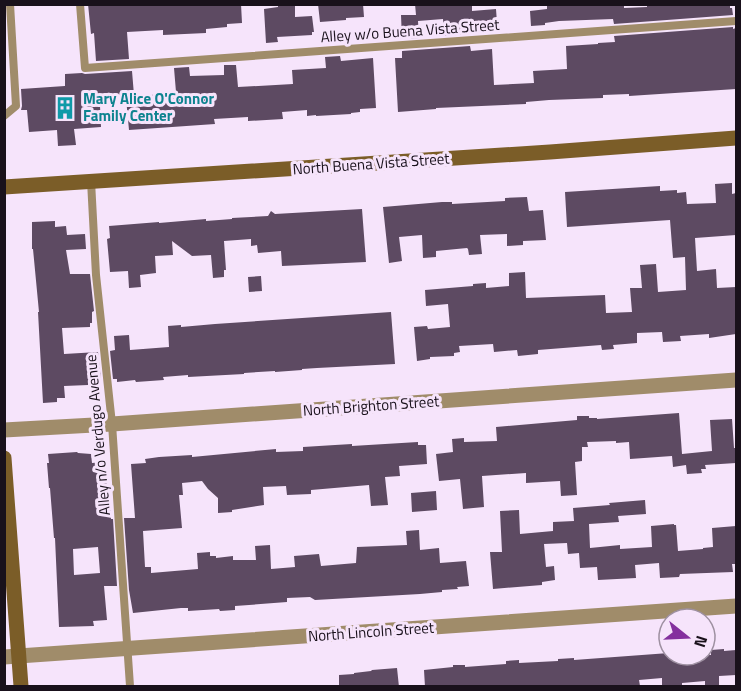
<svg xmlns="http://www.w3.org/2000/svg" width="741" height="691" viewBox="0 0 741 691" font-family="'Titillium Web',sans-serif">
  <rect width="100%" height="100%" fill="#f6e4fb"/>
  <path fill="#5d4a62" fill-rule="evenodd" d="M88,4H241L242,23L227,24V27L206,29V33L163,35V30L127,32L129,59L96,61L94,33L91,34Z
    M278,4H295V17L312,16L314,32H312V35L277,37L278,42L266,43L264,9L278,7Z
    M318,4H363L364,17L346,18V20L320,22Z
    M415,4H472V11L496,9L497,23L469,25V34L444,36L443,19L418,21L419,38L402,39L401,15H416Z
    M547,4H624V8L647,7V4H730V8H732L733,15L614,24L613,19L559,21L545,23V25L531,26L530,11L547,9Z
    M733,27V29L736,28V89L629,96V94L603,95V98L549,100L526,102V104L436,108V109L398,112L395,58H402V51L470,46L471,51L492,49L494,85L534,83L533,71L567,69L566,46L598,44V43L615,42L614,36Z
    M340,56L341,61L373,58L376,108L360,109V112L351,113V114L316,116V115L307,116V110L282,112L283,119L248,121V117L214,119L215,124L129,130L126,98L176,92L174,68L189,67L190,76L224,75V65H236L238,87L293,84L292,70L326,68L325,57Z
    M132,71L134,95L101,97L102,106H100L101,127L74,129L76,145L58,146L57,130L29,132L27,110H21L22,106L21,89L65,86V74L82,73L85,74Z
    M732,183V194L736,193V235L695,238L697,271L716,269L717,288L736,287V334L709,338V334L680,336L681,341L663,342L662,332L637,333V343L613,345L614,349L602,350L601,345L538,350V354L518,356L517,350L494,352L493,344L459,346L460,352L454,353V356L430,357V359L417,361L414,327L427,326L428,329L450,327L448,304L426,306L425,290L473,286V284L486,283V288L509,286V273L525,272L526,298L605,295L606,313L632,312L630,288H642L640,265L656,264L658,292L686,290L685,257L673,258L670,220L567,227L565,192L660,186V191L677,190V193L686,192L687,204L716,203L715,184Z
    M527,197L529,211L543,210L546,240L523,241V245L507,246V234L480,235L482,254L469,255L468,249L467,248L436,251V257L423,258L422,235L399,237L402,261L389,263L383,207L442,202H452V204L505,201V198Z
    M362,209L366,262L282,266L281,251L258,253L257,245L251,246V239L224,241L226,270H224V277L213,278L211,255L192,256L172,241L173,255L155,256L156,273L140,275L141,287L129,288L128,271L110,272L107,239L110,238L109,226L159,222V223L206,219V221L232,219V218L268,216L271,211L275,214Z
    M55,221V227L66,226L67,235L85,234L86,249L66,250L70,274H90L94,311L92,312V323H90V327L62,328L64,354L98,352L101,380L88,381V385L64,386L65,398H57V402L43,403L38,312H39L33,249H32V222Z
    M261,276L262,291L249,292L248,277Z
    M391,312L395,364L317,368L302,369V370L275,372V371L244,373V374L188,377V375L163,377L164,380L136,382L135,380L117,382V379H113L110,351L115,350L114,336L129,335L130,350L169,347L168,326L181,325V327L215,324Z
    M679,413L682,454L712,451L710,420L732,419L734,448H736V463L705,465L706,469H701L702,473L687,474L686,465L673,467L672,456L630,459L629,442L616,443V441L587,442L588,447H582V461L575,462L577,495L561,496L560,481L526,483V473L482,476L484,507L463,509L460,479L439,481L436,454L453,452L452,439L464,438V442L497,441L496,427L577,420V416H589V418H597V419Z
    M418,442V445H426L427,464L399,466L400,476L385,477L388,505L371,506L369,485L311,490V494L287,495L286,486L263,487L264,505L232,510V512L218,513V498L208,489L202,481L182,483L183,495H179L182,528L143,531L145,567H151V573L198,569L197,553L210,552V556H216V558L233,556V560H256L255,546L270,545L271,569L295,567L294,556L319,554L321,566L356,563L357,547L407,545L406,531L419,530L420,550L439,548L440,563L466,561L469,586L457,587L458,589L442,590V592L420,594L315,600L310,597L287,598V602L235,606V610L220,611L219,609L188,611V608H181L133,613L129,590L124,518H135L131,464L146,463L145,459L159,457L192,455V457L276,449V452L303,451V447L335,445L352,444V446Z
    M77,452L78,453L91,454L92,463L105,462L108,504H110L111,519H113L117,586H104L107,620L93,621L94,626L59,627L55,538H54L50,488H49L47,463H49L48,454ZM98,547L100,573L74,575L73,549Z
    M436,491L437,510L412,512L411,493Z
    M645,500L646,514L618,516L619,522L589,524L590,548L620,545V549L652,547L651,526L674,524V525H676L678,551L703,549V548L713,547L712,528L736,526V564H732L733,572L680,574L679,577L660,578L659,563L635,565L636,578L598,580L597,567L580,568L579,553L568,554L567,543L544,544L546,567L554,566L555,580L542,582V585L493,589L490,552H502L500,511L519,510L520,534L553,531V522L574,521L573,508L610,505L609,503Z
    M724,649V651L736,650V675L719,676V687H705V681L682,683V686L662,687V678L639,680L640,686L560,687V685L540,687H425L424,670L453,667V665H465V667L506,664V661L519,660V663L558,661V659L574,658V660L669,653V655H711V650Z
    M397,668L399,687H339V675L354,674V673L371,671L372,670Z"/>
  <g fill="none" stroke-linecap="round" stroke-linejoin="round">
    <path stroke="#a08c6a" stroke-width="8" d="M80,4L85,68L736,21
      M4,116L16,106L10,4
      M91,181L96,275L112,424L130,686"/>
    <path stroke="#a08c6a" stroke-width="15" d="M4,430L112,424L736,380
      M4,657L736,606"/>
    <path stroke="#7b5d28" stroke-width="15" d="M4,187L550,152L736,138
      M4,458L21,686"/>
  </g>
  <defs>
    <g id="building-bare" transform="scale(1.8)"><path d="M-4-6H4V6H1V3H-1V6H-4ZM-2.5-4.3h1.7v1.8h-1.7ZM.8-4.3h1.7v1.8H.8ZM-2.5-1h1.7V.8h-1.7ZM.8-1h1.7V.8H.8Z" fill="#0f9aa8" stroke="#f6e4fb" stroke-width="2.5" paint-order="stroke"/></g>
  </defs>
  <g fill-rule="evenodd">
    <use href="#building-bare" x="65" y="108"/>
  </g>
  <g text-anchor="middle" stroke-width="6" stroke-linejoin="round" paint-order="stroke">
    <g font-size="15" fill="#19111b" stroke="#f6e4fb">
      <text transform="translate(410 31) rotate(-4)" y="5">Alley w/o Buena Vista Street</text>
      <text transform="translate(371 164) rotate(-4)" y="5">North Buena Vista Street</text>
      <text transform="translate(371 406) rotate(-4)" y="5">North Brighton Street</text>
      <text transform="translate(98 435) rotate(-95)" y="5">Alley n/o Verdugo Avenue</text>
      <text transform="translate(371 632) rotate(-4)" y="5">North Lincoln Street</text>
    </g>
    <g font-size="15" font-weight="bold" fill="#0d838f" stroke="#f6e4fb" text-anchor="start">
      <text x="83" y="104">Mary Alice O'Connor<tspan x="83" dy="17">Family Center</tspan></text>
    </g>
  </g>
  <rect width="741" height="691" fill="none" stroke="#19111b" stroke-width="12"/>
  <g transform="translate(687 637) rotate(108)"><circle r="28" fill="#f6e4fb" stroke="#9e90a1" stroke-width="1.5"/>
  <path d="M0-4.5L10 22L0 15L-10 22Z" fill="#84309e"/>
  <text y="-9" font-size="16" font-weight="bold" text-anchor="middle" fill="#19111b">N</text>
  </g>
</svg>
